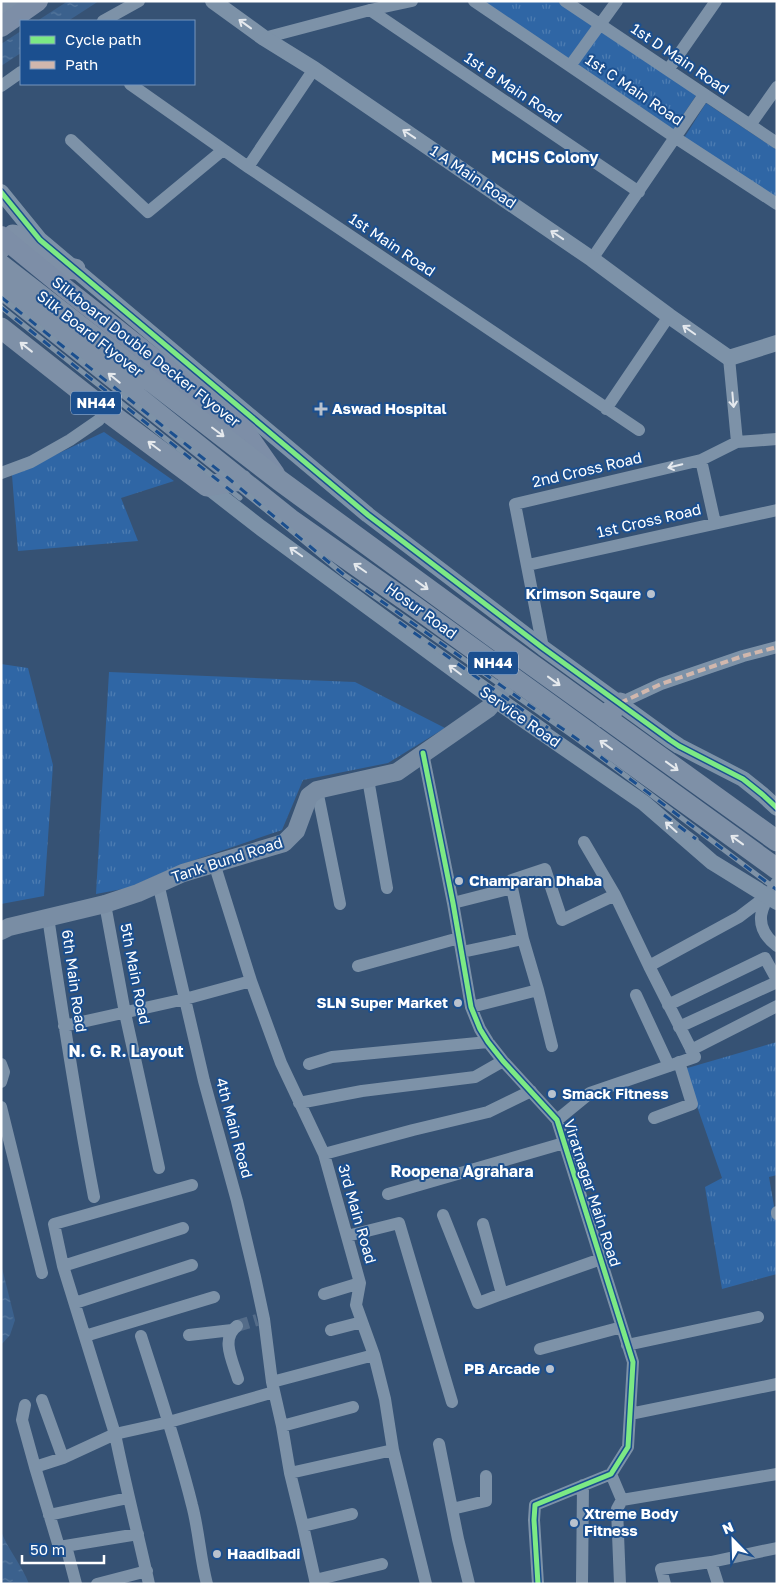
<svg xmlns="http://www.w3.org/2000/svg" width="778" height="1585" viewBox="0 0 778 1585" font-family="'Golos Text',sans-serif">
  <defs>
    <pattern id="grass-tufts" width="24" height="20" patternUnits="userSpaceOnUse" patternTransform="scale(1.25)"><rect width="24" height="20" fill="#2f66a5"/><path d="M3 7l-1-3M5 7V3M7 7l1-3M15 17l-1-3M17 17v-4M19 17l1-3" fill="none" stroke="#4e7db2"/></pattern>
    <pattern id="water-ripples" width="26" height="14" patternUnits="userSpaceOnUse" patternTransform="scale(1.25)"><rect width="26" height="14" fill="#3b618d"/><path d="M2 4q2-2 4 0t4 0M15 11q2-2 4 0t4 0" fill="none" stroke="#58799e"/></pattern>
  </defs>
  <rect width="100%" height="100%" fill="#365274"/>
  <path fill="url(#grass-tufts)" d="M481,1H557L593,25L568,59Z
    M600,31L697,94L673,130L576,67Z
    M706,103L777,150V198L684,138Z
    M104,432L174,481L121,498L138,541L18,551L12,475Z
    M1,664L28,668L53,765L44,896L1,904Z
    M109,672L355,682L445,728L388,763L303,780L282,830L180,865L128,888L96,894Z
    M777,1042V1175L769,1177L777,1223V1274L722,1289L705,1187L722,1178L684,1069Z"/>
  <path fill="url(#water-ripples)" d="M68,1H99L68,21H37Z
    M21,31V53L1,66V44Z
    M1,1264L15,1320L10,1335L1,1345Z
    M1,1531C8,1550 22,1565 29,1584H3L1,1577Z"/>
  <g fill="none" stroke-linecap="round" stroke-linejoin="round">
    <path stroke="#546c89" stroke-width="12" stroke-dasharray="12 6" stroke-linecap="butt" d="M237,1326L257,1320"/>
    <path stroke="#7d92a8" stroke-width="12" d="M474,1L676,138L777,204
      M565,1L777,143
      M370,10L639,192
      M103,21L139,1
      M264,38L370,10L412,1
      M570,66L617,1
      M668,70L716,1
      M130,84L248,167L639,430
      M1,86L21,72
      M750,125L777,87
      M71,140L148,212L223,150
      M248,167L314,69
      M592,259L704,95
      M729,358L737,442
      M606,409L669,316
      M701,460L715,523
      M1,473L31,462L70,440L99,420L105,410
      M528,565L777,510
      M543,648L515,504L701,460L737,442L777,439
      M620,703L661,684L743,656L777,647
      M423,753L453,903L471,1007L480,1029L488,1042L503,1061L557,1120L633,1362L628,1447L611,1474L535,1505L534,1520L538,1584
      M368,779L387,888
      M317,790L340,904
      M584,842L615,895
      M214,863L251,981L281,1063L324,1154L360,1283L356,1305L374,1355L385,1399L393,1450L426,1584
      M777,882C762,905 750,925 777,946
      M158,883L204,1081L237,1201L255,1277L264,1319L272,1382L282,1426L290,1473L303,1526L316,1584
      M512,888L523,939
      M453,903L512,888V880L545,869L562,920L615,895L649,966
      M105,904L125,1013L159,1168
      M48,917C62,1011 76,1104 94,1197
      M462,952L523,939L538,990L471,1007
      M358,966L459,938
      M538,990L552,1046
      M636,995L669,1066
      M668,1005L765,958L777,980
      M64,1026L185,999L251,981
      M679,1027L777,982
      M691,1050L777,1006
      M1,1064L4,1072L1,1082
      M309,1064L332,1057L488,1042
      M299,1103L362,1091L475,1077L503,1061
      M1,1107L42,1273
      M654,1118L692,1104L679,1062
      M557,1120L590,1093L695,1057L649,966L739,917L768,895
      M324,1154L413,1130L488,1112L531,1091
      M388,1194L564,1143
      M777,1212V1214
      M443,1215L478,1303L502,1294
      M483,1224L502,1294L601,1259
      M347,1236L399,1223L452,1402
      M63,1266L183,1228
      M324,1294L360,1283
      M75,1303L192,1265
      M237,1326C220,1338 233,1362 238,1379
      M331,1330L362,1322
      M189,1335L232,1330
      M85,1336L214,1297
      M141,1336C159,1392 178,1448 192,1505C199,1531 200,1558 207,1584
      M627,1345L758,1317
      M540,1349L622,1327
      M272,1382L374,1355
      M42,1400L63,1458
      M25,1405L22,1420L35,1467
      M630,1414L777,1384
      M282,1426L353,1407
      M439,1444L458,1539L469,1584
      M290,1473L393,1450
      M611,1474L622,1500
      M622,1500L777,1474
      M452,1509L486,1501V1476
      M49,1515L128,1498
      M303,1526L352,1514
      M138,1534L59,1547L35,1467L63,1458L115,1434L63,1266L54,1224L192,1185
      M66,1546L76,1584
      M711,1562L718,1584
      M315,1580L382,1564
      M97,1584L147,1571
      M149,1584C138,1534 125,1484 115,1434L169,1422L274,1392
      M582,1584L583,1485
      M620,1584L617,1509L622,1500
      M665,1584L661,1569L711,1562L777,1548"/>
    <path stroke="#7d92a8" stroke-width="16" d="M213,1L264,38L314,69L592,259L669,316L729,358L777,343
      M1,192L40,240L368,515L543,648L670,740L679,746L743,779L763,795L777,808
      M207,486L261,528L495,700L644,803L712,862L777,902"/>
    <path stroke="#798da4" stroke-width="18" d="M1,931L9,927L105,904L138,893L183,873L284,843L296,831L309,796L317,790L397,772L489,708L512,677"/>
    <path stroke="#7d8ea7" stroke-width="20" d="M231,419L244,430L275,474"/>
    <path stroke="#7e90a7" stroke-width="21" d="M1,8L12,1
      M1,248L13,235L18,236C36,252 49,268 75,269
      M1,265L279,480L499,641L777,841
      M1,288L290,519L414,606L777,869
      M1,328L105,410L207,486L242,480
      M604,717L620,703"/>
    <g stroke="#7e92a7" stroke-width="5">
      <path id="rail" d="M1,297L228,478L343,574L577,739L777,890
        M1,307L240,498
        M399,622L548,728
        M664,815L696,839"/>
    </g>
    <use href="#rail" stroke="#1b4f8f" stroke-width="3" stroke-dasharray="9" stroke-linecap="butt"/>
    <path stroke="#7d8ea7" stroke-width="20" d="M1,27L38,1
      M1,236L67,290L231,419"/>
    <path stroke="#d1b7ad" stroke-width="4" stroke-dasharray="8 4" stroke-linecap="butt" d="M620,703L661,684L743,656L777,647"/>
    <g stroke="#1b4f8f" stroke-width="8">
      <path id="cycleway" d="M1,192L40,240L368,515L543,648L670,740L679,746L743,779L763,795L777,808
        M423,753L453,903L471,1007L480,1029L488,1042L503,1061L557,1120L633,1362L628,1447L611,1474L535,1505L534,1520L538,1584"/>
    </g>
    <use href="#cycleway" stroke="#7ce984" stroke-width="5"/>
  </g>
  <defs><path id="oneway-shaft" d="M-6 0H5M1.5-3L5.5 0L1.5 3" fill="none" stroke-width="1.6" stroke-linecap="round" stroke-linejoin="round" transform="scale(1.25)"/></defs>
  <g stroke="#e5e9ee">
    <use href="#oneway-shaft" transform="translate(245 24) rotate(-144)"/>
    <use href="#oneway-shaft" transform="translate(409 134) rotate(-146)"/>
    <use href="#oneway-shaft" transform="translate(557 235) rotate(-146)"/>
    <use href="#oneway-shaft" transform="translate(689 330) rotate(-145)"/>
    <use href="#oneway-shaft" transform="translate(733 400) rotate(85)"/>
    <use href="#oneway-shaft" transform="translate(675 466) rotate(167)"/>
    <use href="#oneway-shaft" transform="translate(296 552) rotate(-145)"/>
    <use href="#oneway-shaft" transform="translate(455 670) rotate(-143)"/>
    <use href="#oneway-shaft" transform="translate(671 827) rotate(-138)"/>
  </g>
  <g stroke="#e5e9ed">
    <use href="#oneway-shaft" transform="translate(26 347) rotate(-142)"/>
    <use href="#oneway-shaft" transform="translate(114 378) rotate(-141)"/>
    <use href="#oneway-shaft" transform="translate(218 432) rotate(37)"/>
    <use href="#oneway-shaft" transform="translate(154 446) rotate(-143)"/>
    <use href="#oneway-shaft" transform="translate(360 568) rotate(-145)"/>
    <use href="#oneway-shaft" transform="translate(422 585) rotate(36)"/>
    <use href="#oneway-shaft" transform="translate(554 681) rotate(36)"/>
    <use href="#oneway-shaft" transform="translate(606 745) rotate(-144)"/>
    <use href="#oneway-shaft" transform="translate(672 766) rotate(36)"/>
    <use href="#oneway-shaft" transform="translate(737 840) rotate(-144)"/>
  </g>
  <g fill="#b9c2ce" stroke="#1b4f8f" stroke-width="2">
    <path d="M318.5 401.5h5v5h5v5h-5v5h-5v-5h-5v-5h5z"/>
    <circle cx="651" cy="594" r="5"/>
    <circle cx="459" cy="881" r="5"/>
    <circle cx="458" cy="1003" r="5"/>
    <circle cx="552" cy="1094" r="5"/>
    <circle cx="550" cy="1369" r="5"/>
    <circle cx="574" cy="1523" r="5"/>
    <circle cx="217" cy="1554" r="5"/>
  </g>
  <g text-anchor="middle" stroke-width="4" stroke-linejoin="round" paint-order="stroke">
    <g fill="#1b4f8f" stroke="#bbcadd" stroke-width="1">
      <rect x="71" y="391.5" width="50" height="23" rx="4"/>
      <rect x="468" y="651.5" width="50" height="23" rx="4"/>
    </g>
    <g font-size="14" font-weight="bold" fill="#fff">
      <text x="96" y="408">NH44</text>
      <text x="493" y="668">NH44</text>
    </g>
    <g font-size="15" fill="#fff" stroke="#1b4f8f">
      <text transform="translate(680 59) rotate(34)" y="5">1st D Main Road</text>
      <text transform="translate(513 88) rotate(34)" y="5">1st B Main Road</text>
      <text transform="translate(634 90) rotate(34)" y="5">1st C Main Road</text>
      <text transform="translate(473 177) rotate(34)" y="5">1 A Main Road</text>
      <text transform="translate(392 245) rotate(34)" y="5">1st Main Road</text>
      <text transform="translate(90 334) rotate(38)" y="5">Silk Board Flyover</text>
      <text transform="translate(146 352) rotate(38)" y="5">Silkboard Double Decker Flyover</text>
      <text transform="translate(587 470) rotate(-13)" y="5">2nd Cross Road</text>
      <text transform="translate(649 521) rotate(-13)" y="5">1st Cross Road</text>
      <text transform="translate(421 611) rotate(36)" y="5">Hosur Road</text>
      <text transform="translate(520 717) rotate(35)" y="5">Service Road</text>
      <text transform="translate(227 860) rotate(-18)" y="5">Tank Bund Road</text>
      <text transform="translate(135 974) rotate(79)" y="5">5th Main Road</text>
      <text transform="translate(74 981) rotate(82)" y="5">6th Main Road</text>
      <text transform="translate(234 1128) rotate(75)" y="5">4th Main Road</text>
      <text transform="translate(592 1193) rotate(72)" y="5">Viratnagar Main Road</text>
      <text transform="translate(357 1214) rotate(74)" y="5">3rd Main Road</text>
    </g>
    <g font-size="15" font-weight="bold" fill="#fff" stroke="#1b4f8f" text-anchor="start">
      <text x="332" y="414">Aswad Hospital</text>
      <text x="641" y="599" text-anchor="end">Krimson Sqaure</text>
      <text x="469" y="886">Champaran Dhaba</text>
      <text x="448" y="1008" text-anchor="end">SLN Super Market</text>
      <text x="562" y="1099">Smack Fitness</text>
      <text x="540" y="1374" text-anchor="end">PB Arcade</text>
      <text x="584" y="1519">Xtreme Body<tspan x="584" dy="17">Fitness</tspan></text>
      <text x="227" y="1559">Haadibadi</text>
    </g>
    <g font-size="16" font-weight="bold" fill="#fff" stroke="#1b4f8f">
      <text x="545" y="163">MCHS Colony</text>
      <text x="126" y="1057">N. G. R. Layout</text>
      <text x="462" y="1177">Roopena Agrahara</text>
    </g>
  </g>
  <rect width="778" height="1585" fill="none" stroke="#ffffff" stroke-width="5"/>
  <rect x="20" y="20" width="175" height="65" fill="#1b4f8f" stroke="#7695bc"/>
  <rect x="30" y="36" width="25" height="8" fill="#7ce984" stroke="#7695bc"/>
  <text x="65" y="45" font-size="15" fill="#ffffff">Cycle path</text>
  <rect x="30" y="61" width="25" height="8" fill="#d1b7ad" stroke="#7695bc"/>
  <text x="65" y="70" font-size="15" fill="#ffffff">Path</text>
  <g transform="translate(733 1540) rotate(337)" stroke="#1b4f8f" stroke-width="4" paint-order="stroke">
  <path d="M0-4L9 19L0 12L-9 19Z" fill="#ffffff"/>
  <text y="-8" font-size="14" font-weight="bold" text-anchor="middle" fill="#ffffff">N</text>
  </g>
  <path d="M22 1555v8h82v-8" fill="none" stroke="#ffffff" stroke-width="2.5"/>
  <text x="30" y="1555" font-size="15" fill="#ffffff" stroke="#1b4f8f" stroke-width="4" paint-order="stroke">50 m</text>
</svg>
